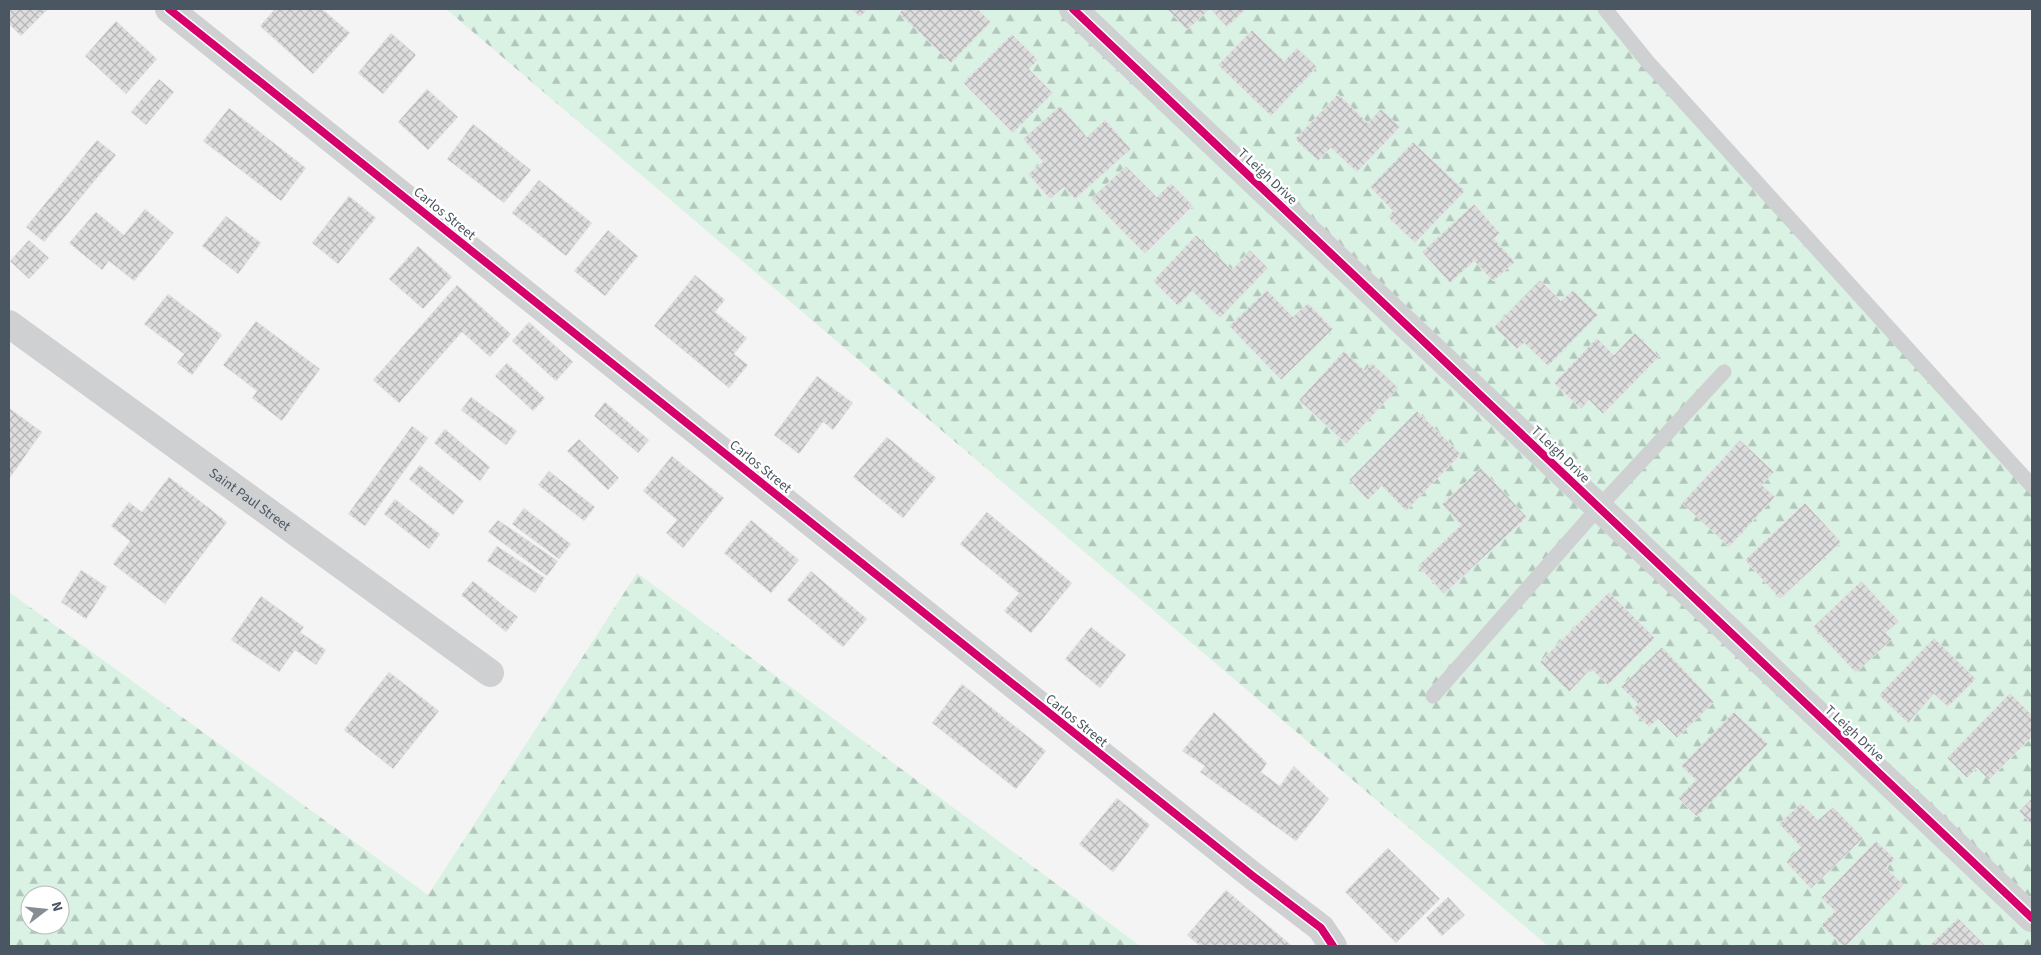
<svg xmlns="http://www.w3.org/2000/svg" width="2041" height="955" viewBox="0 0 2041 955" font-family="'Source Sans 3',sans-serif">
  <defs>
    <pattern id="forest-firs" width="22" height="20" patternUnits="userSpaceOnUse" patternTransform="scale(1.25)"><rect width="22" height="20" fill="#d9f2e3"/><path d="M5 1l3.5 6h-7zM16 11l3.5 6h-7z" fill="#b2c7bb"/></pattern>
    <pattern id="building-cross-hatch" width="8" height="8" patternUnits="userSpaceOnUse" patternTransform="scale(1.25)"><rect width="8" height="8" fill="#ddddde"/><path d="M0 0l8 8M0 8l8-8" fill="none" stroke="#b5b6b7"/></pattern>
  </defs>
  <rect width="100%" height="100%" fill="#f4f4f4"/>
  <path fill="url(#forest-firs)" fill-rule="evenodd" d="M446,9H1599L2032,493V946H1548Z
    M637,573L1140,946H9V592L428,895ZM30,895H60V925H30Z"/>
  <path fill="url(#building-cross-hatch)" stroke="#e5e6e7" d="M9,9H48L21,36L9,24Z
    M275,9H322L350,33L313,74L260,26Z
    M851,9H868L860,17Z
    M903,9H978L991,22L951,63L899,13Z
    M1167,9H1210L1187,30Z
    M1210,9H1246L1227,27Z
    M116,21L157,59L126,94L85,56Z
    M1252,30L1284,61L1297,48L1317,67L1271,116L1218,65Z
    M391,33L416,55L383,94L358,73Z
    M1012,34L1038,60L1029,69L1053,93L1013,133L963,83Z
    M159,79L174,92L146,125L131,112Z
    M427,89L458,117L428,150L398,122Z
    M1338,94L1368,123L1381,109L1400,127L1357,172L1331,148L1318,161L1295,139Z
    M1060,106L1087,137L1105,120L1131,149L1075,199L1064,187L1050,199L1028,174L1043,162L1023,139Z
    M229,108L306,168L281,201L203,141Z
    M473,124L531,170L504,203L447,159Z
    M97,140L116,155L44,242L26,227Z
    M1413,142L1465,191L1415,243L1388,217L1393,211L1370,187Z
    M1126,166L1157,197L1171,183L1193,206L1145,254L1091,199Z
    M539,180L592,223L566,256L512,213Z
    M349,196L376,218L338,264L312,243Z
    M1474,204L1500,233L1494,239L1515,262L1493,281L1474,261L1450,283L1422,252Z
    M145,209L174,233L134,281L109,261L102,270L69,243L96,212L124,235Z
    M226,216L261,243L238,274L202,246Z
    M608,230L638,256L605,296L574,271Z
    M1196,235L1232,270L1250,250L1268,268L1220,318L1192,291L1178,306L1153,281Z
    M29,240L49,258L29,279L10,261Z
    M418,246L452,277L423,309L389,279Z
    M695,275L725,300L715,312L747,338L734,354L748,365L729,388L654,326Z
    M1540,280L1561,301L1573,290L1598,315L1548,366L1524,343L1517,349L1494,327Z
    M457,285L511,334L490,357L462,332L399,403L373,380Z
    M1267,290L1293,317L1308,303L1333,329L1281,380L1229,326Z
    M168,294L222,335L192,375L177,363L184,354L144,324Z
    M256,321L320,369L282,421L252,398L257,391L223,365Z
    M529,322L573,362L556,381L512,341Z
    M1635,333L1659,357L1603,414L1589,400L1581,409L1554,383L1597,338L1614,355Z
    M1344,351L1365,371L1372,363L1398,388L1346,444L1299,400Z
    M507,363L545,398L533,411L495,376Z
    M817,376L853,403L833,430L823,422L799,454L774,435Z
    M471,397L517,431L506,445L461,410Z
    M605,402L649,440L638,453L594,416Z
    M9,408L42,432L9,479Z
    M1417,411L1461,454L1406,511L1382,486L1368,500L1349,480Z
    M412,426L428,438L365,526L348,514Z
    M445,429L490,467L480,481L434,443Z
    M887,437L936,478L903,518L853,477Z
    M579,439L619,478L608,490L567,451Z
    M1740,440L1774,472L1762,485L1775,497L1729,547L1682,503Z
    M672,456L724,498L683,548L666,533L677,520L643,491Z
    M420,465L464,501L453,515L409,479Z
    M1481,468L1527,517L1444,594L1418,566L1461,525L1442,504Z
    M549,471L595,507L584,521L538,485Z
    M169,477L227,522L165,604L113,564L130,541L111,526L129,502L142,512Z
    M395,499L440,534L429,549L384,514Z
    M1805,503L1841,542L1780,599L1745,560Z
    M524,508L571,544L559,559L512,524Z
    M987,512L1072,583L1031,633L1004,611L1019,593L960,544Z
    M498,520L558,561L547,576L488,532Z
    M751,520L799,560L771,593L724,553Z
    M497,546L545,578L535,593L487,561Z
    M81,570L107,587L86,619L61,602Z
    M811,571L867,619L843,647L787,600Z
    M473,581L518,617L506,632L461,595Z
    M1861,581L1899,621L1886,633L1892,639L1856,673L1813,627Z
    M1609,592L1655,638L1608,685L1591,669L1569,692L1540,662Z
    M261,596L304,627L300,632L326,650L316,665L295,650L279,672L231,640Z
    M1091,627L1126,655L1100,688L1065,659Z
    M1934,638L1976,679L1948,707L1934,694L1908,723L1879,695Z
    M1662,647L1714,702L1677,738L1658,719L1649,727L1632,710L1638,704L1621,687Z
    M389,672L439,711L393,769L344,730Z
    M962,684L1046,751L1016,789L932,723Z
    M2010,693L2032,715V737L1989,780L1977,768L1967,778L1947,758Z
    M1214,712L1267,763L1261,772L1280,786L1294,766L1329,799L1296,841L1200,772L1205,766L1182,751Z
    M1734,712L1768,744L1697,817L1678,798L1696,780L1681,766Z
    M1117,798L1150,825L1113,872L1079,844Z
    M2032,798V825L2019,811Z
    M1801,803L1818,820L1833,807L1863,838L1811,889L1786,862L1801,847L1779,824Z
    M1876,841L1895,859L1886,868L1904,885L1846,946H1843L1821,925L1835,911L1821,898Z
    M1388,848L1440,899L1396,943L1345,892Z
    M1226,890L1291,945L1289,946H1200L1187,935Z
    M1448,897L1465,915L1442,936L1426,918Z
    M1958,918L1986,946H1929Z"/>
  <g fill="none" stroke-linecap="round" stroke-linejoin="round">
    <path stroke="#ced0d2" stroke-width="15" d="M1605,9L1647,61L2032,486
      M1433,696L1599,507L1724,372"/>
    <g stroke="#ced0d2" stroke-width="28">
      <path d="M169,9L1253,876L1321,928L1333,946"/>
      <path d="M1073,9L2032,918"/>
      <path id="s1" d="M9,324L490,673"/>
    </g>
    <g stroke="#fff" stroke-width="11">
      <path id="cycleway" d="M169,9L1253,876L1321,928L1333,946
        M1073,9L2032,918"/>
    </g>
    <use href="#cycleway" stroke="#d6006c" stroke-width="8"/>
  </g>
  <g text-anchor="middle" stroke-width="5" stroke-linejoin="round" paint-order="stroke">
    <g font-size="14" fill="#4a5661" stroke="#fff">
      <text transform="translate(1268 176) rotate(43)" y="5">T Leigh Drive</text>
      <text transform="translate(445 213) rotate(39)" y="5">Carlos Street</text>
      <text transform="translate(1561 454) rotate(44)" y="5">T Leigh Drive</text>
      <text transform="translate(761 466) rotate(39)" y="5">Carlos Street</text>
      <text dy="5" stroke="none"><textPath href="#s1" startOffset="298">Saint Paul Street</textPath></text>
      <text transform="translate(1077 720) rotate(39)" y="5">Carlos Street</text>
      <text transform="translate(1855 733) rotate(43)" y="5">T Leigh Drive</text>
    </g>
  </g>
  <rect width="2041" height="955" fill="none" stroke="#4a5661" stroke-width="20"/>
  <g transform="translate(45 910) rotate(74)"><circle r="24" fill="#ffffff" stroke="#b7bbc0"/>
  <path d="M0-4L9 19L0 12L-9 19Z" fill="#868d94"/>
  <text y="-8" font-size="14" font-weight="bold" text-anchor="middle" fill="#4a5661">N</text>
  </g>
</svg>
